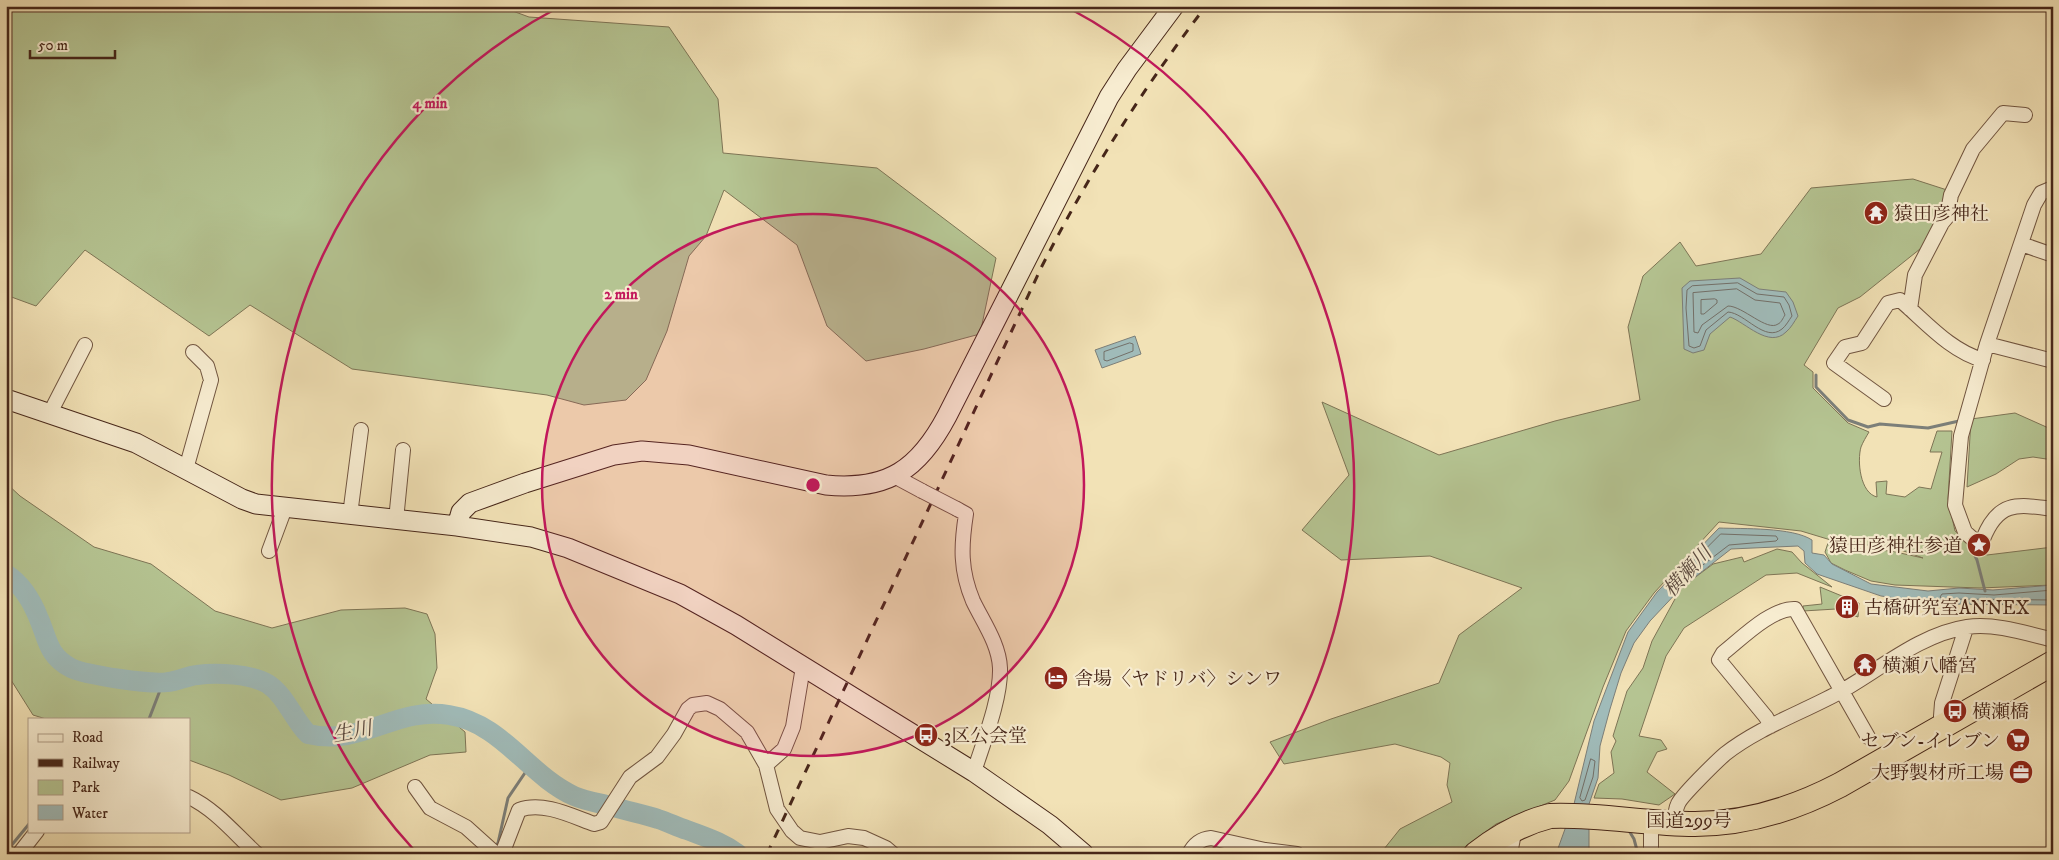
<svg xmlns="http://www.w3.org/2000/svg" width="2059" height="860" viewBox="0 0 2059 860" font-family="'IM FELL DW Pica','Noto Serif JP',serif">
  <rect width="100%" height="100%" fill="#f2e2b6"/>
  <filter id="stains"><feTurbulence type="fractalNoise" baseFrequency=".004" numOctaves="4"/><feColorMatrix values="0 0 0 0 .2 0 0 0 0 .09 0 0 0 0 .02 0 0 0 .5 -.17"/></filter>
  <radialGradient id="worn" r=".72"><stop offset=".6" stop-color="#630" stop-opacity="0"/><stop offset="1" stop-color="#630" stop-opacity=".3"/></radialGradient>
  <path fill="#b5c492" stroke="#7e7556" d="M6,6H499L529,17L669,27L718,99L723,153L877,168L996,258L980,334L924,349L866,361L827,326L797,245L724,190L706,236L689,256L667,331L646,380L626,400L584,405L547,395L352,369L250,305L209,336L85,250L36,306L6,295Z
    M1913,179L1947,190L1930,241L1860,297L1838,308L1804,365L1813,372V388L1848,423L1869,432C1866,437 1863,442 1861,447C1857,461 1860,493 1877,497L1876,482L1887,481L1886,494L1905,497L1919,487L1931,489L1942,452H1930L1937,431H1952L1948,499L1955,531L1987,555L2053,547V585L1980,588L1895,585L1871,581L1845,570L1831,563L1825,552L1828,543L1843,548L1891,551L1923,558L1890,546L1844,544L1801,531L1719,522L1654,593L1626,631L1603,687L1569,781L1555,800L1496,824L1456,854H1380L1400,829L1452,802L1447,785L1450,763L1441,757L1395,744L1284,764L1270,742L1331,719L1439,683L1459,635L1522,588L1430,556L1341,560L1302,530L1349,475L1322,402L1439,455L1555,421L1640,400L1628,327L1643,276L1680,242L1696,266L1761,254L1811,188Z
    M2015,413L2053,430V460L2033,457L2019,459L1996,474L1967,487L1971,419Z
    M6,483L20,496L94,547L151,564L215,611L272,628L341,610L405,608L427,614L435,634L437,668L426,699L465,732L466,752L430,755L352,788L281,800L229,775L189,760V719H46L33,715L6,672Z
    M1777,549L1792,552L1802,563L1832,587L1797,573L1766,575L1684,628L1666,656L1639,736L1661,740L1667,749L1657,752L1647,772L1675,794L1659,805L1622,799L1594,798L1599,784L1614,773L1611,752L1616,741L1613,736L1627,691L1643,668L1652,641L1681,588L1713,564L1742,557L1744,562Z
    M1820,587L1859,603L1858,617L1836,609L1803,611V606L1822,604Z"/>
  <path fill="#a0bbb9" stroke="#7c7f79" d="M1740,278L1759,289L1786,292L1793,302L1798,316C1794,322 1791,328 1786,332C1769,349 1745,322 1730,317L1710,334L1704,350L1693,353L1684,349L1682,288L1690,281Z
    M1135,336L1141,354L1102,368L1095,350Z
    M1719,528C1743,529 1792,527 1812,540V553L1824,555L1832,564L1871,584L1928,591L1959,588L1993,590L2053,585V605L1938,604L1881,596L1817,574L1805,563L1804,551L1798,546L1731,549L1681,588L1650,621L1634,643L1621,673L1610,709L1600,746L1598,778L1589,804V854H1556L1574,804L1594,721L1628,632L1657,592Z"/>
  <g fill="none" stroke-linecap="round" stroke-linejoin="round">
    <path stroke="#737069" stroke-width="1" d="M1738,283L1757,294L1784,297L1789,305L1792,316C1789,320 1786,326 1782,329C1765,343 1745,313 1728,312L1706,330L1700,346L1694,348L1689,346L1686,308L1687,290L1692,286Z
      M1737,289L1755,300L1780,303L1785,315C1783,318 1781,323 1778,324C1767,332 1743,306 1728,306L1702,325L1698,333L1694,332L1693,293Z
      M1715,299L1717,300V303L1704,314H1701V300Z
      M1130,343L1133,344V351L1107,361L1104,360V352Z
      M1721,534L1776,536L1778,539L1776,541L1729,545L1678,584H1675V580Z
      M2053,590L1994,595L1959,593L1942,594L1940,597L1943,599L2053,600
      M1591,759L1595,761L1593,777L1585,800L1582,801L1580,798Z"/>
    <path stroke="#7c7f79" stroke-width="3" d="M1816,375V387L1848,420L1868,427L1880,424L1928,428L1959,421
      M1969,543L1977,560L1985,591
      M149,719L159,693L161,683
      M1628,829L1634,839L1638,854
      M495,847L498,843L508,798L531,764
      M6,852L29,824"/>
    <path stroke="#a0bbb9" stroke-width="20" d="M6,574C23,585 32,601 39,619C48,640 48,656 71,668C86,675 151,685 168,682C178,681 187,676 197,675C217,672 251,674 268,684C286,696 293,719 308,734C362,747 396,706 449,715C502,723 528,775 574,796C585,801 599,803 611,806C626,811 643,814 658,819C668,822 677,827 687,830C705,837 722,842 738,854"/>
    <g stroke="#715540" stroke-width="16">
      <path id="street" d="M2053,188L2041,193L2034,205L1987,344L1961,436L1955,505L1965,532L1974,540L1983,539C1998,501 2016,504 2053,509
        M2021,244L2053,255
        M1910,309L1915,275L1942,223L1947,217L1951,195L1973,149L2003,113L2025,115
        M1987,344L2053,361
        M1884,399L1834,363L1845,347L1862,343L1888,303L1900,300C1925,321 1950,351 1983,360
        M50,413L85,345
        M186,469L211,380L207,366L193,352
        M894,476L922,491
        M957,509L966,514C961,546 960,570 973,601C983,622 999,644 1000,668C1001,699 983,743 974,772
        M350,515L361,430
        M396,520L403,450
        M269,551L285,508
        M1945,725L1941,716L1942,703L1966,628
        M1771,726L1766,717L1719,660L1723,653C1741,639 1771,608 1795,609L1868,737
        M766,765L784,749L793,727L803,667
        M415,787L430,808L466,827L496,854
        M189,797C215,809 236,835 257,854
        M1675,823C1675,817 1675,810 1678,804C1681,796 1717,761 1725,754C1758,728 1801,713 1838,693C1878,671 1920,634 1967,627C1995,623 2025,633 2053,640
        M19,854L37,831
        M502,854L519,810C543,801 572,816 594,824L601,822L630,777L657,757L674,734L688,709L693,705L707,703L720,709L747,732L766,765L777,809L792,831L800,838L820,842L848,836L864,838L886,848L893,854
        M1189,854C1194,844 1200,839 1211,838L1265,850L1297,854
        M1510,854L1515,828
        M1651,854V829L1653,822"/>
    </g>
    <g stroke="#462619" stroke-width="21">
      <path id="secondary" d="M6,399L136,443L242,499L256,504L457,526L531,537L568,548L680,594L736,625L974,772L1050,825L1084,854
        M457,526L461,512L470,503L525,483L614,455L642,451L689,455L826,485C888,491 919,469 947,416L1109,97L1127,69L1174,6"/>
    </g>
    <g stroke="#462619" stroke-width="26">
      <path id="highway" d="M1476,854C1499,836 1522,823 1550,816C1598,814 1646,824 1695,824C1747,824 1794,809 1840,785L2053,663"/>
    </g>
    <use href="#street" stroke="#f7ecd0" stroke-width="14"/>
    <use href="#secondary" stroke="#f7ecd0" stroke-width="19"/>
    <use href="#highway" stroke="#f2e2b6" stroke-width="24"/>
    <path stroke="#462619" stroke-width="3" stroke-dasharray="9 9" stroke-linecap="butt" d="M767,854L1042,266C1089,174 1143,88 1206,6"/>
    <g stroke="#715540" stroke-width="16" stroke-linecap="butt">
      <path id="street-bridge" d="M922,491L957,509"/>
    </g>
    <use href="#street-bridge" stroke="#f7ecd0" stroke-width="14"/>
  </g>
  <circle cx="813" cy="485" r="271" fill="#c2185b" fill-opacity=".12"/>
  <g fill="none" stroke="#c2185b" stroke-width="2.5">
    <circle cx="813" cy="485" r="271"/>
    <path d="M414 850A541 541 0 0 1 559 7M1067 7A541 541 0 0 1 1212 850"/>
  </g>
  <defs>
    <g id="temple-disc" transform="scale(1.25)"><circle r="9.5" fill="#8f2418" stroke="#f7ecd0"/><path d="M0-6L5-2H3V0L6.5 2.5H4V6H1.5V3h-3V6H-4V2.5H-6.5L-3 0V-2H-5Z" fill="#fff"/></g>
    <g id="sight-disc" transform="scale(1.25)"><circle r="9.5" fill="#8f2418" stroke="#f7ecd0"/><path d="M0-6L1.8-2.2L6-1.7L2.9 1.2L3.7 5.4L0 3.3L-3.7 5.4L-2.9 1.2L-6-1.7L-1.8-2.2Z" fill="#fff"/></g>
    <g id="building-disc" transform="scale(1.25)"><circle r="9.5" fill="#8f2418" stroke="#f7ecd0"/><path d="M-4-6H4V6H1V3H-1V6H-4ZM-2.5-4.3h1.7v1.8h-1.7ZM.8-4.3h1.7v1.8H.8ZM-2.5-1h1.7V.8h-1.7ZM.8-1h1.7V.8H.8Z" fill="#fff"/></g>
    <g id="hotel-disc" transform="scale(1.25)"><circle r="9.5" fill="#8f2418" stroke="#f7ecd0"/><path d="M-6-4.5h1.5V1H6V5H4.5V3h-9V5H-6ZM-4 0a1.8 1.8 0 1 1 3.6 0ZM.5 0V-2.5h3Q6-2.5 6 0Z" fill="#fff"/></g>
    <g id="bus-disc" transform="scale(1.25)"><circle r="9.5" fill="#8f2418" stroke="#f7ecd0"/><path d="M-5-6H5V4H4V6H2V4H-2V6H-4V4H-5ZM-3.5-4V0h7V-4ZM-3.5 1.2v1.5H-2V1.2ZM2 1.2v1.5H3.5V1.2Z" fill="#fff"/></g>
    <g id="supermarket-disc" transform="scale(1.25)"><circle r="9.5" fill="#8f2418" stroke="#f7ecd0"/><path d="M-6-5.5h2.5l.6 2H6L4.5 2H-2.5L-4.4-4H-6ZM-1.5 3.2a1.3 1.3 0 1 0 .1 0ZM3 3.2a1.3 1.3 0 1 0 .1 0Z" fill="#fff"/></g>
    <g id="office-disc" transform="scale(1.25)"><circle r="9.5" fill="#8f2418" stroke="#f7ecd0"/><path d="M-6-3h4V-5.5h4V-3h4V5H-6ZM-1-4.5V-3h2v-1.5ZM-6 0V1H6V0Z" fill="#fff"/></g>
  </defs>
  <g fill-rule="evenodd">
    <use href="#temple-disc" x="1876" y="213"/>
    <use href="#sight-disc" x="1979" y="545"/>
    <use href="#building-disc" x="1847" y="607"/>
    <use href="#temple-disc" x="1865" y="665"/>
    <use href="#hotel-disc" x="1056" y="678"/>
    <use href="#bus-disc" x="1955" y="711"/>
    <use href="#bus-disc" x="926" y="735"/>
    <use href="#supermarket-disc" x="2018" y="740"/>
    <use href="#office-disc" x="2021" y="772"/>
  </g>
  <g text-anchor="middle" stroke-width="4.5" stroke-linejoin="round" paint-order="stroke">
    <g font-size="19" fill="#462619" stroke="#f7ecd0" text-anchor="start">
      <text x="1894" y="220">猿田彦神社</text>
      <text x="1962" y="552" text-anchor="end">猿田彦神社参道</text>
      <text x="1864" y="614">古橋研究室ANNEX</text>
      <text x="1882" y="672">横瀬八幡宮</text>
      <text x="1074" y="685">舎場〈ヤドリバ〉シンワ</text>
      <text x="1972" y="718">横瀬橋</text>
      <text x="944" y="742">3区公会堂</text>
      <text x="2000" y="747" text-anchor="end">セブン-イレブン</text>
      <text x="2004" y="779" text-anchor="end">大野製材所工場</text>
    </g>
    <g font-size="19" fill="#462619" stroke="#f7ecd0">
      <text x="1689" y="827">国道299号</text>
    </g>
    <g font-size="20" font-style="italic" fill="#5c4b41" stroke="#f7ecd0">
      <text transform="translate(1687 571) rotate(-47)" y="7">横瀬川</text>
      <text transform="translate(352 731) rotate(-11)" y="7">生川</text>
    </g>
  </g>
  <circle cx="813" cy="485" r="8" fill="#c2185b" stroke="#f7ecd0" stroke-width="2.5"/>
  <g font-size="15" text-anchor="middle" font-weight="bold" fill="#c2185b" stroke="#f7ecd0" stroke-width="4.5" stroke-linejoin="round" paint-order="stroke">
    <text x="430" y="108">4 min</text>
    <text x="621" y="299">2 min</text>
  </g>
  <rect width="2059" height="860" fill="none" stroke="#f2e2b6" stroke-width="25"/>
  <rect x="8" y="8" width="2044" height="845" fill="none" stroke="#462619" stroke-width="2.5"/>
  <rect x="12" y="12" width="2034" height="835" fill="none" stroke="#462619"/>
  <rect x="28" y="718" width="162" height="115" fill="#f7ecd0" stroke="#b09d87"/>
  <rect x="38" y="734" width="25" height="8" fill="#f7ecd0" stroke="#b09d87"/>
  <text x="72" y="742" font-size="15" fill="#462619">Road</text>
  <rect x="38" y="759" width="25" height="8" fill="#462619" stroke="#b09d87"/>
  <text x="72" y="768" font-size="15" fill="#462619">Railway</text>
  <rect x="38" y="780" width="25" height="15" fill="#b5c492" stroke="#b09d87"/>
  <text x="72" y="792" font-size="15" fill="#462619">Park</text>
  <rect x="38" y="805" width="25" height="15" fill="#a0bbb9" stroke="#b09d87"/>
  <text x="72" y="818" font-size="15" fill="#462619">Water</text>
  <path d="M30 50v8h85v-8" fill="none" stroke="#462619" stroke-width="2.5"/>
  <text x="38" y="50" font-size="15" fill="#462619" stroke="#f7ecd0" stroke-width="4" paint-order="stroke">50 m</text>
  <rect width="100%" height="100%" filter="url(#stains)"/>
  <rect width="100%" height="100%" fill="url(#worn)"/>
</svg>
